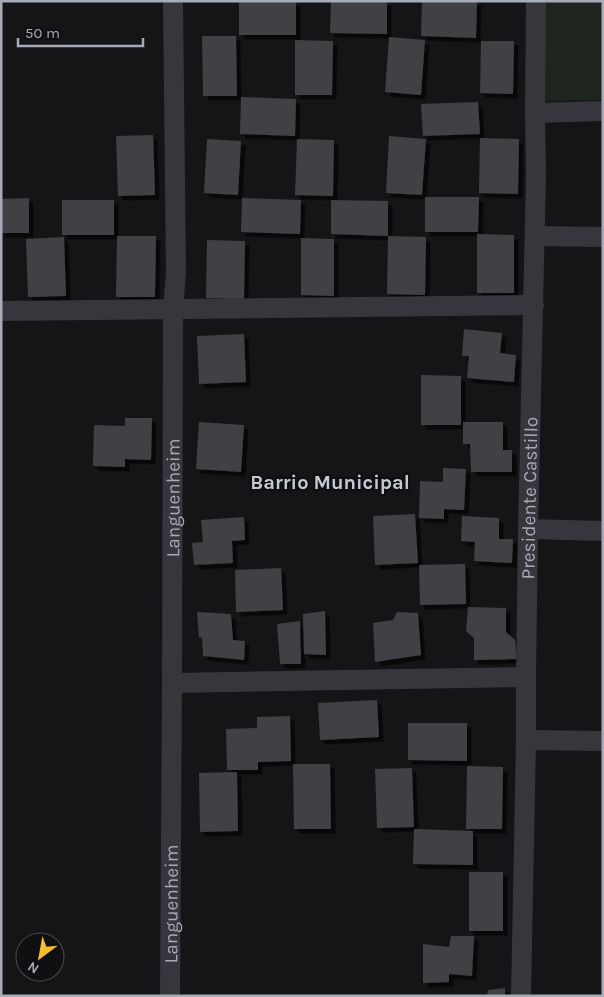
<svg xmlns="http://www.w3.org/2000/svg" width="604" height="997" viewBox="0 0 604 997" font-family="Karla,sans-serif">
  <defs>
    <filter id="shadow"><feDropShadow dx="4.5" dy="4.5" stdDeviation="0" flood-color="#0009"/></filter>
  </defs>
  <rect width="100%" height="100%" fill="#151517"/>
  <path fill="#1d251e" d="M544,1H603V100L544,101Z"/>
  <path fill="#3f4044" filter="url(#shadow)" d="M239,1H296V35H239Z
    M331,1H387V34L330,33Z
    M422,1H477L476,38L421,36Z
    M202,36H236L237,96H203Z
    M389,37L425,40L421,95L385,92Z
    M295,40L333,41L332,95H295Z
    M481,41H514L513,94L480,93Z
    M241,97L296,99L295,136L240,134Z
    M478,102L480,134L423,136L421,104Z
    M153,135L155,195L118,196L116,136Z
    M389,136L426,139L422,195L386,193Z
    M480,138L519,139L518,194L479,193Z
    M207,139L241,141L238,195L204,193Z
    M297,139L334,140L333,196L295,195Z
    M425,197H479L478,232H425Z
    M29,198V233H1V199Z
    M242,198L301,200L300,234L241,232Z
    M62,200H114V235H62Z
    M331,200L388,201V236L331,234Z
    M477,234L514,235V293H477Z
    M117,236H156L155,297H116Z
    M388,236L426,237L425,295L387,294Z
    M64,237L66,296L28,297L26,239Z
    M301,238L334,239V296L301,295Z
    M207,240L245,241L244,299L206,298Z
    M464,329L502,333L500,353L516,355L514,382L467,378L469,356H462Z
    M244,334L246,382L199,384L197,336Z
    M421,375L461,376V425H421Z
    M125,418H152L151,460L125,459V467L93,466L94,425L125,426Z
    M199,422L244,425L241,472L196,469Z
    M463,422H503V450H512V472H471L470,444H463Z
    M443,468L466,469L464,510L444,509V519L419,518L420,481L443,482Z
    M415,514L418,563L375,565L373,516Z
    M462,516L499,518V539H513L512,563L474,561L475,542L461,541Z
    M244,517L245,540L232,541L233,563L194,565L192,543L203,542L201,520Z
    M465,564L466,604L420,605L419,565Z
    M281,568L283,610L236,612L235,570Z
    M468,607L506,608V632L515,640L517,659L474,660V638L466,631Z
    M325,611L326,655L304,654L303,614Z
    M197,612L231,614L233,640L245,641L244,660L203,656L202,637L199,638Z
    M397,612L418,613L421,655L375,662L373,623L393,620Z
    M300,621L301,664H280L277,624Z
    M377,700L379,737L320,740L318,703Z
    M290,716L291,761L258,762V770H227L226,729L257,728V717Z
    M408,723H467V761L408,760Z
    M293,764H330L331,829H294Z
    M467,766L503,767L502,829H466Z
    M412,768L414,827L377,828L375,769Z
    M237,772L238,831L200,832L199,773Z
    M414,829L473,831V865L413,864Z
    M469,872H503V931H469Z
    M451,936H474L472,976L449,974V982L423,983V944L449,947Z
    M505,988V996H487L488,990Z"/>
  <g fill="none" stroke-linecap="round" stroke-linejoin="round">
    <g stroke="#36363c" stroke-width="20">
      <path d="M535,113L603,111"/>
      <path d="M535,236L603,237"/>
      <path d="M1,311L534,305"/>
      <path d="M528,529L603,531"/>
      <path d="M172,683L526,677"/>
      <path d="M526,740L603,741"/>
      <path id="s1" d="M170,996L172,683L173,309L176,273L173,1"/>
      <path id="s2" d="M521,996L526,740V677L528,529L536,174L535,113L536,1"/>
    </g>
  </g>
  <g text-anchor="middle" stroke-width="5" stroke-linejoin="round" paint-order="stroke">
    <g font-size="19" fill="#a6abb7" stroke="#101012">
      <text dy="7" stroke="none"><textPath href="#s1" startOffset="498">Languenheim</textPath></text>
      <text dy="7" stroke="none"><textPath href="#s2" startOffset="498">Presidente Castillo</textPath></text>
      <text dy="7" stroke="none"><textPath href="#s1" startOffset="92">Languenheim</textPath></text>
    </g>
    <g font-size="20" font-weight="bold" fill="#c7cad3" stroke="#101012">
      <text x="330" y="489">Barrio Municipal</text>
    </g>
  </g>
  <rect width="604" height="997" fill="none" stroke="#a6abb7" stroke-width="5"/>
  <g transform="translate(40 957) rotate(212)"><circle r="24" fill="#101012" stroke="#4c4e54"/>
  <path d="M0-4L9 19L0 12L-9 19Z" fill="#f6be2d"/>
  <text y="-8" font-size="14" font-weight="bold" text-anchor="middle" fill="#a6abb7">N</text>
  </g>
  <path d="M18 38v8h125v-8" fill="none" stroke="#a6abb7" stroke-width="2.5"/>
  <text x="25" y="38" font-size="15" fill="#a6abb7" stroke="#101012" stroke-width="4" paint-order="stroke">50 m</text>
</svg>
